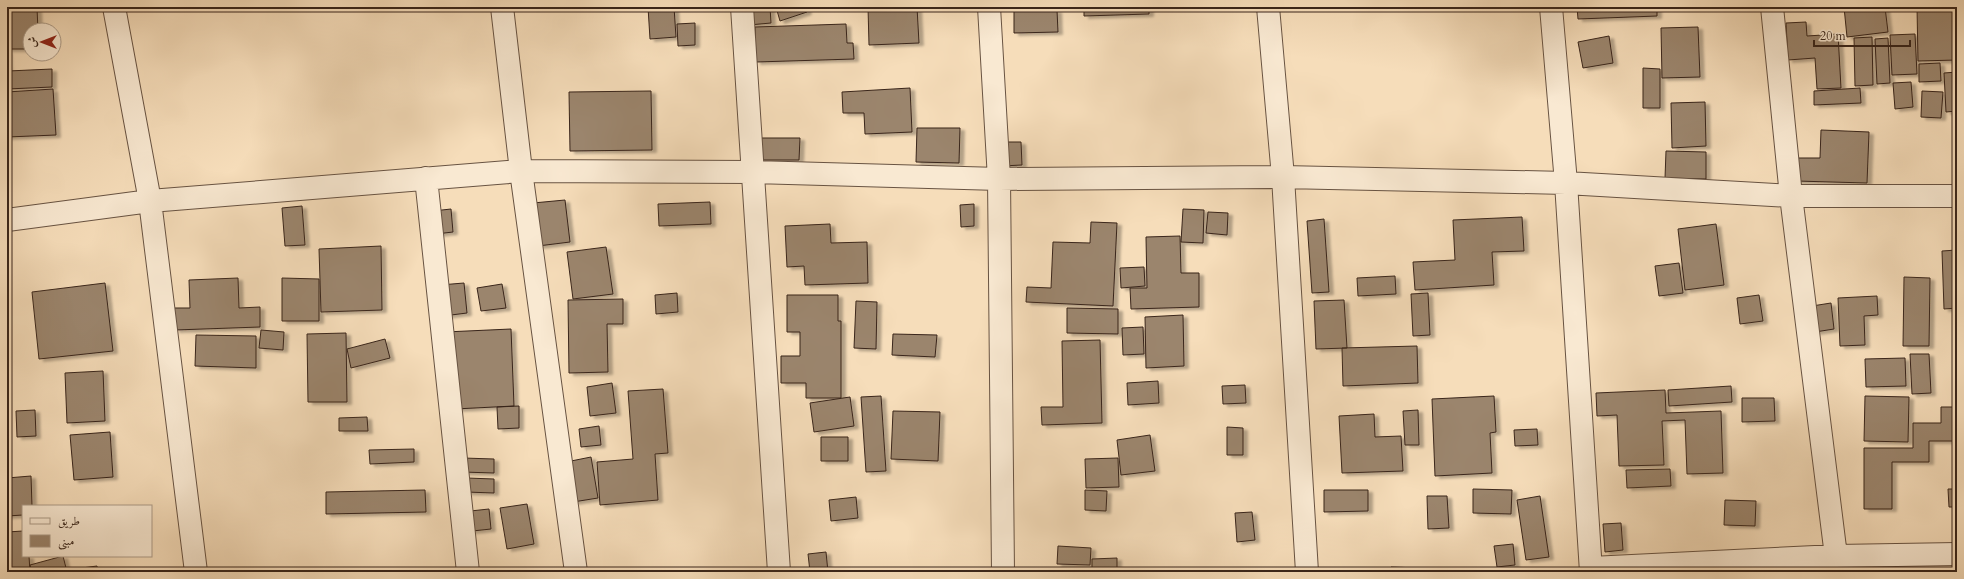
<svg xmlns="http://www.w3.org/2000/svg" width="1964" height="579" viewBox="0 0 1964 579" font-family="Cardo,Amiri,serif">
  <defs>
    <filter id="shadow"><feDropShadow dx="4.5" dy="2.5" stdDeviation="1" flood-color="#0004"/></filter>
  </defs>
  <rect width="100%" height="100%" fill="#f6ddba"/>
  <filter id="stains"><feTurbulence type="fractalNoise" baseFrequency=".005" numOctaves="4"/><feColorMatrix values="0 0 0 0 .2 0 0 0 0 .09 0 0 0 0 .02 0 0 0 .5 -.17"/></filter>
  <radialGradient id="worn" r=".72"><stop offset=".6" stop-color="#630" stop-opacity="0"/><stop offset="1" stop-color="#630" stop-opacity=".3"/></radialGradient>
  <path fill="#9b856d" stroke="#39251a" filter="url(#shadow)" d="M648,7H674L676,37L650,39Z
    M748,7H770L771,23L749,25Z
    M776,7H806L807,12L780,21Z
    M868,7H917L919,43L869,45Z
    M1014,7H1038V11L1057,10L1058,32L1014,33Z
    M1084,7H1149V14L1084,16Z
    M1577,7H1657V16L1578,19Z
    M1844,7H1885L1888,32L1847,37Z
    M1917,7H1957V60L1918,61Z
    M37,8L38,30H30V49H7V9Z
    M1806,22L1807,36L1838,34L1841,88L1817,89L1815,58L1788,60L1786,23Z
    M695,23V45L678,46L677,24Z
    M846,24L847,43H853L854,59L756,62L755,27Z
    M1698,27L1700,77L1662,78L1661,28Z
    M1915,34L1917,74L1892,75L1890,35Z
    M1609,36L1613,63L1583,68L1578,42Z
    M1872,37L1873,85L1855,86L1854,38Z
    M1888,38L1890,83L1877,84L1875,39Z
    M7,51L8,71L52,69V87L7,89Z
    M1940,63L1941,81L1919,82V64Z
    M1643,68L1660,69V108H1643Z
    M1957,72V111L1946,112L1944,73Z
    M1911,82L1913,107L1895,109L1893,83Z
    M910,88L912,132L865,134L864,113H843L842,92Z
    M1860,88L1861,103L1814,105V91Z
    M53,89L56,135L7,137V92Z
    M651,91L652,150L570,151L569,92Z
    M1922,91L1943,92L1941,118L1921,117Z
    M1705,102L1706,146L1672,148L1671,103Z
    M917,128H960L959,163L916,162Z
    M1821,130L1869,132L1867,183L1796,181L1797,158H1820Z
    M760,138H800L799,160H760Z
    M1001,142H1021L1022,165L1002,166Z
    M1666,151L1706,152V179L1665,178Z
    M565,200L570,242L538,246L533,203Z
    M710,202L711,224L659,226L658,204Z
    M974,204V226L961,227L960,205Z
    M302,206L305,245L285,246L282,208Z
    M451,209L453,232L436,234L433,211Z
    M1183,209L1204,210L1203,243L1181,242Z
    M1208,212L1228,213L1227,235L1206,233Z
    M1522,217L1524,251L1492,252L1494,285L1415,290L1413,262L1455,260L1453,220Z
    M1324,219L1329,292L1312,293L1307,221Z
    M1091,222L1117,223L1113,306L1026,302L1027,287L1051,288L1053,242L1090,243Z
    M830,224L831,243L867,242L868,283L805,285L804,266L787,267L785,226Z
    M1716,224L1724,285L1685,290L1678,229Z
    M1180,236L1181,273H1199V307L1131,309L1130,288H1147L1146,237Z
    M381,246L382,310L321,312L319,249Z
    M606,247L613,294L573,299L567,252Z
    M1957,250V308L1944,309L1942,251Z
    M1679,263L1683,293L1659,296L1655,266Z
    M1144,267L1145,286L1121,288L1120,268Z
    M1395,276L1396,294L1358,296L1357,278Z
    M1904,277L1930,278L1929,346H1903Z
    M238,278L239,308L260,307V327L175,330L174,308H190L189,280Z
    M282,278L319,279V321H282Z
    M105,283L113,351L39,359L32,292Z
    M464,283L467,313L443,316L440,285Z
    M502,284L506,308L481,311L477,288Z
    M677,293L678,312L656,314L655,295Z
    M1428,293L1430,335L1413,336L1411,294Z
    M787,295H838V321H841V398H806V383H781V356H800V332H787Z
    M1759,295L1763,321L1740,324L1737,298Z
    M1877,296L1878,315L1864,316L1865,345L1840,346L1838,298Z
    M623,299V324H607L608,372L569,373L568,300Z
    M1344,300L1347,348L1316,349L1314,301Z
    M856,301L877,302L876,349L854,348Z
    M1831,303L1834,329L1815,332L1812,306Z
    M1067,308L1118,309V334L1067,333Z
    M1183,315L1184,366L1146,368L1145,317Z
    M1143,327L1144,354L1123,355L1122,328Z
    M511,329L514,406L455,409L445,332Z
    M261,330L284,332L283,350L259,348Z
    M346,333L347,402H308L307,334Z
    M893,334L937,335L935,357L892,355Z
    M196,335L256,336V368L195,366Z
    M385,339L390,358L351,368L347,349Z
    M1100,340L1102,423L1042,425L1041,407H1063L1062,341Z
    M1417,346L1418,383L1343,386L1342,348Z
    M1910,354H1929L1931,393L1912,394Z
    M1905,358L1906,386L1866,387L1865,359Z
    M103,371L105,421L67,423L65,373Z
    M1158,381L1159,403L1128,405L1127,383Z
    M612,383L616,413L590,416L587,387Z
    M1245,385L1246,403L1223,404L1222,386Z
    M1731,386L1732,402L1669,406L1668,390Z
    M663,389L668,453L655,454L658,500L600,505L597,462L633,459L628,391Z
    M1665,390L1666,413L1721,411L1723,473L1687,474L1685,420L1662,421L1664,465L1619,466L1617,415L1597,416L1596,393Z
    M881,396L886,471L866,472L861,397Z
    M1494,396L1496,432L1490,433L1492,473L1435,476L1432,399Z
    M1865,396L1909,397L1908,442L1864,441Z
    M850,397L854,426L814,432L810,403Z
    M1742,398H1774L1775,421L1742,422Z
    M519,406V428L498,429L497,407Z
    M1941,407H1957V441H1929V462H1892V509H1864V448H1913V423H1941Z
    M35,410L36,436L17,437L16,411Z
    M1418,410L1419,445H1405L1403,411Z
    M893,411L940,412L938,461L891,459Z
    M1374,414L1375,437L1401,436L1403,471L1342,473L1339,416Z
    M367,417L368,431H339V418Z
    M599,426L601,445L581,447L579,429Z
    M1227,427L1243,428V455H1227Z
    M1537,429L1538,445L1515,446L1514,430Z
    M110,432L113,477L74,480L70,435Z
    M1150,435L1155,471L1121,475L1117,440Z
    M821,437H848V461H821Z
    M414,449V462L370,464L369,450Z
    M591,457L598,498L573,502L566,462Z
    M463,458L494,459V473L462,472Z
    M1118,458L1119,487L1086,488L1085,459Z
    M1670,469L1671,486L1627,488L1626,470Z
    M31,476L32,506H23V515L7,516V478Z
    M467,478L494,479V493L466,492Z
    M1473,489L1512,490L1511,514L1473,513Z
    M1948,489H1957V507H1949Z
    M425,490L426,512L326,514V492Z
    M1085,490L1107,491L1106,511L1085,510Z
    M1324,490H1368V511L1324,512Z
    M1427,496H1447L1449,528L1428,529Z
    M1540,496L1549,557L1526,560L1517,500Z
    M856,497L858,518L831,521L829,500Z
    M1725,500L1756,501L1755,526L1724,525Z
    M527,504L534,544L507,549L500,508Z
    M489,509L491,529L463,532L461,512Z
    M1252,512L1255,540L1237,542L1235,513Z
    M1621,523L1623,550L1605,552L1603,524Z
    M23,531V556H29L30,572H7V532Z
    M1513,544L1515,565L1497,567L1494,546Z
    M1058,546L1091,548L1090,565L1057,564Z
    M826,552L828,572H810L808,554Z
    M63,556L67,572H32L30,565Z
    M1117,558V572H1092V559Z
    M97,566L98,572H74V569Z
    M1391,567L1448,569V572H1391Z
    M1080,568V572H1029V570Z
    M1233,568H1255V572H1197L1233,571Z"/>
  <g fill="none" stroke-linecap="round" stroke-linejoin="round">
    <g stroke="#685342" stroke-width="24">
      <path id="minor" d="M114,7L150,201L196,572
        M502,7L521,171L576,572
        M742,7L779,572
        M989,7L999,179L1003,572
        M1268,7L1283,177L1307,572
        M1551,7L1566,183L1591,572
        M1772,7L1791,196L1836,556
        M426,178L468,572
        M7,220L150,201L521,171L754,172L999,179L1283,177L1566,183L1791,196H1957
        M1591,568L1836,556L1957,554"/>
    </g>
    <use href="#minor" stroke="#f9e9d2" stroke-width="22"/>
  </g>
  <rect width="1964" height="579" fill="none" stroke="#f6ddba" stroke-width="24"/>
  <rect x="8" y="8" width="1948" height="563" fill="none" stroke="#39251a" stroke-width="2"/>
  <rect x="12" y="12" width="1940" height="555" fill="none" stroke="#39251a"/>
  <rect x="22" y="505" width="130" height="52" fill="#f9e9d2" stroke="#ac9b88"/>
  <rect x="30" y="518" width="20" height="6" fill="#f9e9d2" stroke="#ac9b88"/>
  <text x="58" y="525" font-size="12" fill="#39251a">طريق</text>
  <rect x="30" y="535" width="20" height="12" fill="#9b856d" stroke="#ac9b88"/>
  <text x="58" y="545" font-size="12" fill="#39251a">مبنى</text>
  <g transform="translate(42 42) rotate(270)"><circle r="19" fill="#f9e9d2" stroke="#ac9b88"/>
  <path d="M0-3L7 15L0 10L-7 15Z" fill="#8f2418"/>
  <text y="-6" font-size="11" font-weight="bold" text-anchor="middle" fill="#39251a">ش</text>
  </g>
  <path d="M1814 40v6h96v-6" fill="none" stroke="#39251a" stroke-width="2"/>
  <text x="1820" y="40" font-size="12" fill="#39251a" stroke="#f9e9d2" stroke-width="3" paint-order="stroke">20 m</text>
  <rect width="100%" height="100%" filter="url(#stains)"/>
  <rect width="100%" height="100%" fill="url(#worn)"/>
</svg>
